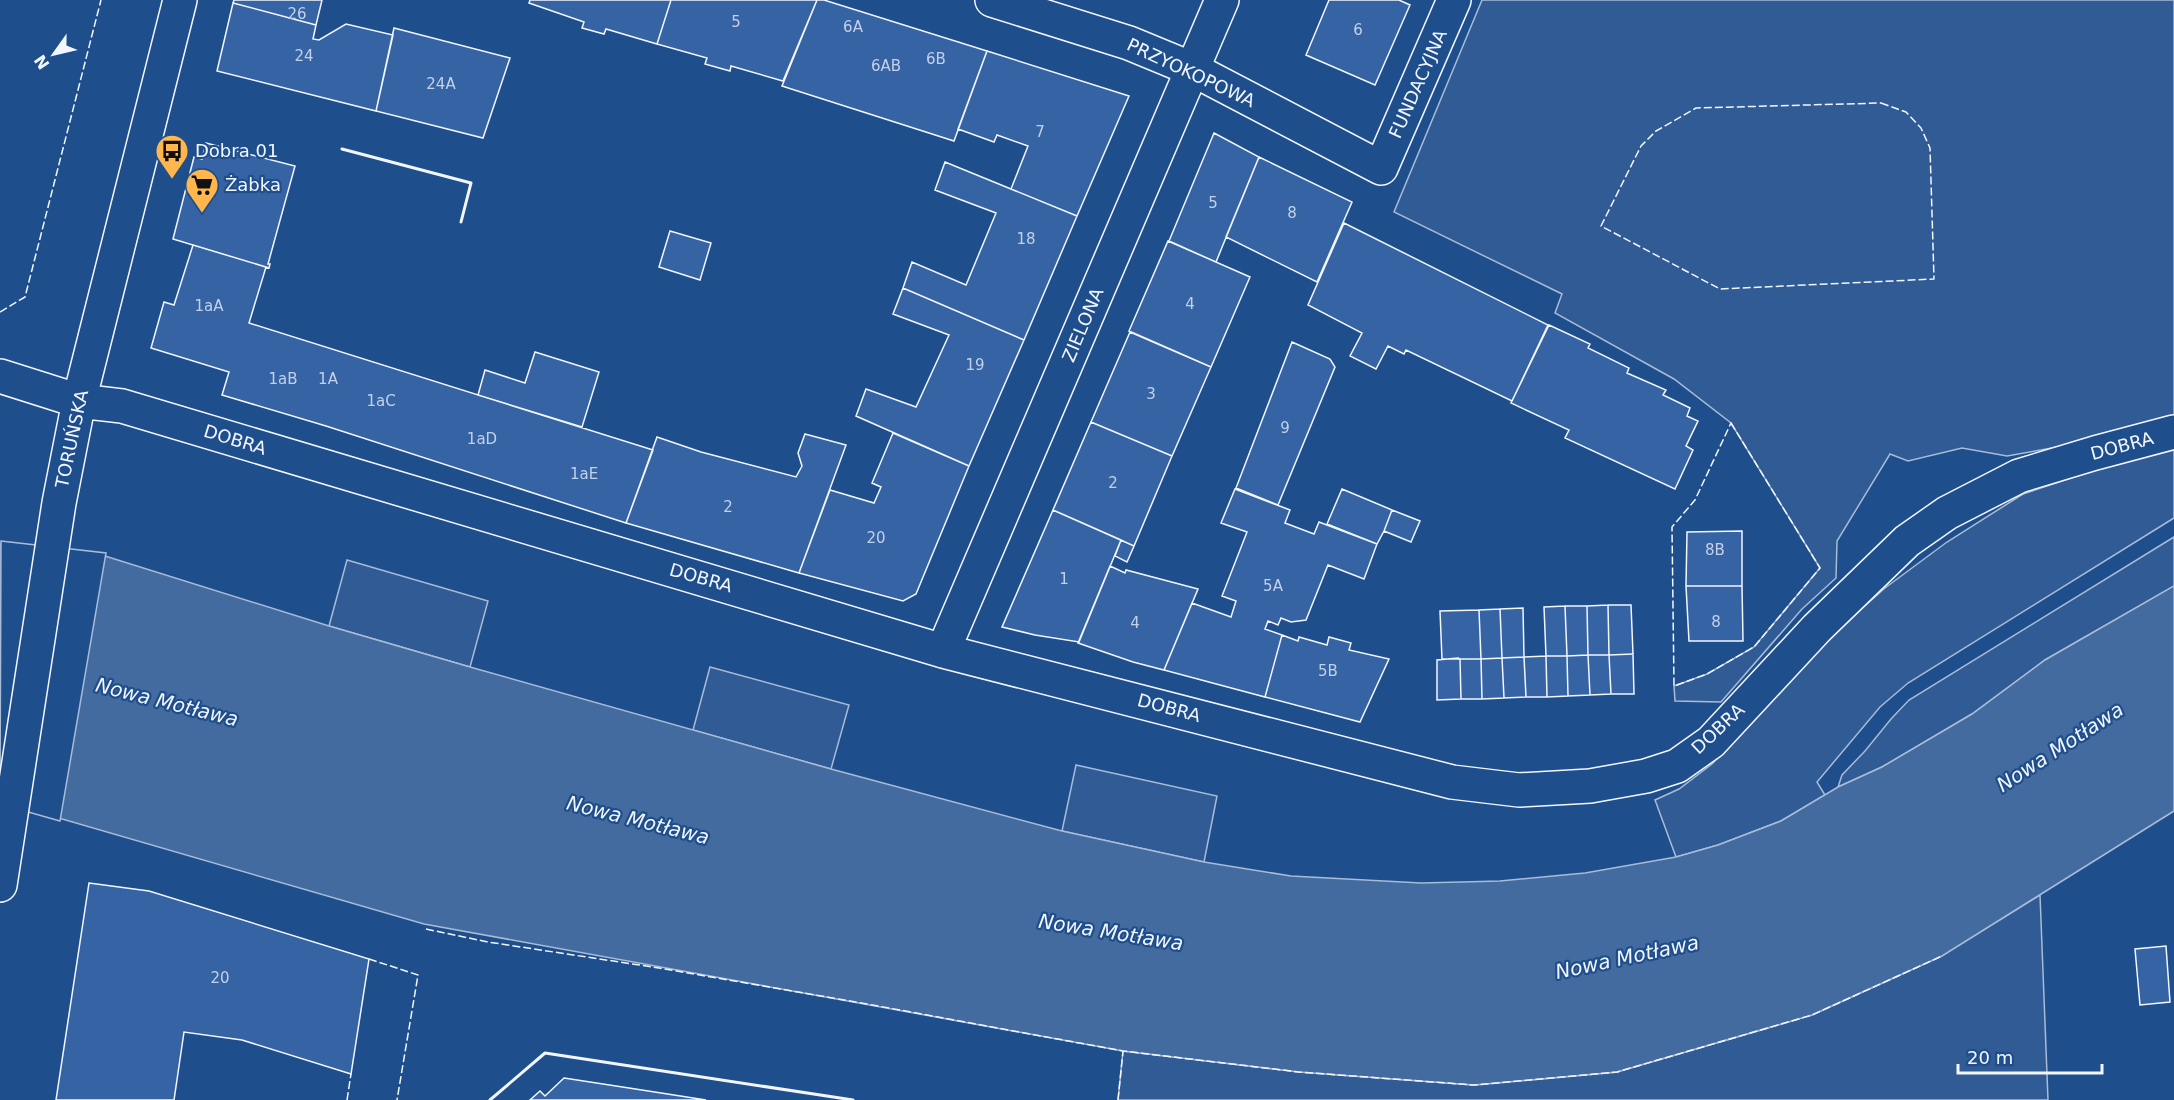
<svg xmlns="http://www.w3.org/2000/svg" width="2174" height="1100" viewBox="0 0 2174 1100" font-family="'DejaVu Sans',sans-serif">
  <rect width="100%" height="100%" fill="#1f4e8c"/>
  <path fill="#305b95" stroke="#a8bbd7" stroke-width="1.5" d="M1482,0H2174V417L2063,446L2007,456L1962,448L1908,461L1890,454L1837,541L1836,578L1802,609L1721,702L1675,701L1674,686L1707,674L1754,647L1820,568L1731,423L1674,379L1555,313L1562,294L1394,212Z
    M2174,444V518L1908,683L1880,707L1817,782L1825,795L1781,821L1718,845L1676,857L1655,800L1679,789L1712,764L1822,644L1885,588L1947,542L2023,494Z
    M2174,537V586L2045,660L1972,714L1882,767L1838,787L1842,775L1865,751L1891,719L1909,700Z
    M347,560L488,601L470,667L329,626Z
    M710,667L849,705L831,769L693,730Z
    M1076,765L1217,796L1204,862L1062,831Z
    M2040,895L2048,1100H1118L1123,1051L1299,1072L1474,1085L1617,1072L1812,1015L1941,956Z"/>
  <path fill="#446ba0" stroke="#a8bbd7" stroke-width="1.5" d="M0,544L105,556L329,626L470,667L831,769L1062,831L1204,862L1291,876L1421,883L1500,881L1585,873L1676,857L1718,845L1781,821L1838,787L1882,767L1972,714L2045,660L2174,586V811L1942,956L1812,1015L1617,1072L1474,1085L1299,1072L1123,1051L424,924L0,801Z"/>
  <path fill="#1f4e8c" stroke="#a8bbd7" stroke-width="1.5" d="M1,541L106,553L60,821L0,804Z"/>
  <path fill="#3563a3" stroke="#f2f6ff" stroke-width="1.5" d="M234,0H322L316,25L233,3Z
    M530,0H671L657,44L606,29L604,34L582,28L584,22L529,3Z
    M671,0H817L783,81L731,66L730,71L705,64L707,58L657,44Z
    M817,0H824L987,51L954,141L782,86Z
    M1329,0H1399L1410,5L1375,85L1306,55Z
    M233,3L316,25L313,39L319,40L346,24L393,35L376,111L217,71Z
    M394,28L510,58L483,138L376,111Z
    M987,51L1129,96L1077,216L1011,189L1028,146L997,135L994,142L958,129Z
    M1214,133L1259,157L1216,262L1169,241Z
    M206,143L295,166L268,264H270L269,268L173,239L194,157L202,159Z
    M1259,157L1352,202L1317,282L1226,237Z
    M945,162L1077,216L1024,340L903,288L912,262L966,285L996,213L935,190Z
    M1344,223L1548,325L1512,401L1406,350L1404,354L1388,346L1376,369L1350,356L1362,333L1308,305Z
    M670,231L711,243L700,280L659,267Z
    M1168,241L1250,277L1211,367L1129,331Z
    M193,245L266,267L249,323L653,450L626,523L326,426L222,395L229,372L151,348L164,302L174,305Z
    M903,288L1024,340L969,466L856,416L866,389L916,407L949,335L893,314Z
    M1549,325L1590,344L1588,348L1629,368L1627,373L1666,390L1663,395L1690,408L1687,416L1698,421L1686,446L1693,450L1675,489L1565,438L1569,430L1511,403Z
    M1130,332L1211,367L1172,456L1091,422Z
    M1292,342L1330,359L1335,367L1278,505L1236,488Z
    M535,352L599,372L582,427L478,395L485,370L525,383Z
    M1091,422L1172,456L1134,546L1053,510Z
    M893,433L969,466L916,594L903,601L799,573L830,490L874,503L881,487L872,483Z
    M805,434L846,445L799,573L626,523L657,437L701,452L796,477L802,466L798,453Z
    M1235,489L1290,510L1285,523L1314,534L1319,522L1377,544L1364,579L1328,565L1306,620L1291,622L1281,618L1278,625L1268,621L1265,629L1282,635L1265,697L1164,670L1192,603L1231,617L1236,601L1222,596L1247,532L1221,523Z
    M1342,489L1392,510L1384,531L1377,544L1327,524Z
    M1053,510L1121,540L1079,642L1035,635L1002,627Z
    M1392,510L1420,521L1411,542L1384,531Z
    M1742,531V586H1686L1687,532Z
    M1121,540L1134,546L1127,562L1115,556Z
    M1110,566L1125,573L1126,570L1198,589L1164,670L1133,662L1078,643Z
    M1686,586H1742L1743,641H1689Z
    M1608,605H1631L1633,654L1609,655Z
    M1608,605L1609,655H1588L1587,606Z
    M1565,606H1587L1588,655L1567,656Z
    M1565,606L1567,656H1546L1544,607Z
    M1523,608L1524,657L1502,658L1500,609Z
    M1500,609L1502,658L1481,659L1479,610Z
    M1479,610L1481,659H1442L1440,611Z
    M1282,635L1298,641L1299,637L1327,645L1329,637L1351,643L1349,650L1389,659L1360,722L1265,697Z
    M1633,654L1634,694H1611L1609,655Z
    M1588,655L1590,695L1568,696L1567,656Z
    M1588,655H1609L1611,694L1590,695Z
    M1546,656L1547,697H1526L1524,657Z
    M1546,656H1567L1568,696L1547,697Z
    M1524,657L1526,697L1504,698L1502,658Z
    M1458,658L1460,659L1461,699L1437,700V660Z
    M1502,658L1504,698L1482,699L1481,659Z
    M1460,659H1481L1482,699H1461Z
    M89,883L149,891L369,959L351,1074L242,1040L184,1032L174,1100H56Z
    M2166,946L2170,1002L2140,1005L2135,949Z
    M564,1078L629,1088L706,1100H530L540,1091L545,1096Z"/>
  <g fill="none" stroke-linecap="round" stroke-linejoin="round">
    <g stroke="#f2f6ff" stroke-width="36">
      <path id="minor" d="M992,0L1129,43L1192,69L1381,168L1454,0
        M0,376L79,401L122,406L943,651L1452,782L1519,790L1590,786L1646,776L1677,766L1711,742L1817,628L1907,541L1947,513L2019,476L2095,453L2174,432
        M943,651L1222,0
        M0,885L59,503L79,401L180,0"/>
    </g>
    <use href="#minor" stroke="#1f4e8c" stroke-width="33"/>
    <path stroke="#f2f6ff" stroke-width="1.5" stroke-dasharray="8 3" stroke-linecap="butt" d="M1881,103L1906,112L1921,128L1930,148L1934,279L1720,289L1601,226L1641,146L1656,131L1696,108Z
      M0,312L25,297L101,0
      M1731,423L1820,568L1754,647L1707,674L1674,686L1672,527L1695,500Z
      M426,929L488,942L659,968L867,1004L1123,1051L1299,1072L1474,1085L1617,1072L1812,1015L1942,956
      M369,959L418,975L397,1100
      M347,1100L351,1074
      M1118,1100L1123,1051"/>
    <path stroke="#f2f6ff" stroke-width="3" d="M342,149L471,183L461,222
      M490,1100L545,1053L853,1100"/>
  </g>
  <defs>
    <g id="bus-pin" transform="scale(1.725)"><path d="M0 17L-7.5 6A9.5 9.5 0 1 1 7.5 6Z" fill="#ffb74d" stroke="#1f4e8c"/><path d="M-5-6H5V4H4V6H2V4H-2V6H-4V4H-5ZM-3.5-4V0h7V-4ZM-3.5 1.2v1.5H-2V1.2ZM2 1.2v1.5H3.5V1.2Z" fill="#111"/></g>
    <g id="supermarket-pin" transform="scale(1.725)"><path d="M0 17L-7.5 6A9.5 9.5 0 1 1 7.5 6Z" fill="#ffb74d" stroke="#1f4e8c"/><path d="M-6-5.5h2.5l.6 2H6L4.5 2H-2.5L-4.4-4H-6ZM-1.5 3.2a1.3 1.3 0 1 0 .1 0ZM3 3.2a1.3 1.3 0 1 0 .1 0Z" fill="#111"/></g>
  </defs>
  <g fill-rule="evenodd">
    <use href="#bus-pin" x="172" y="151"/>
    <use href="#supermarket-pin" x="202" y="185"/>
  </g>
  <g text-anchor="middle" stroke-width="4.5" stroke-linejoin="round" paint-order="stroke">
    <g font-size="15" fill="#c3d1e8">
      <text x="297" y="19">26</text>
      <text x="736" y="27">5</text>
      <text x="853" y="32">6A</text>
      <text x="1358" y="35">6</text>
      <text x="304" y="61">24</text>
      <text x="936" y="64">6B</text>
      <text x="886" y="71">6AB</text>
      <text x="441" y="89">24A</text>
      <text x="1040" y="137">7</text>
      <text x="1213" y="208">5</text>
      <text x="1292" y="218">8</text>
      <text x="1026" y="244">18</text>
      <text x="1190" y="309">4</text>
      <text x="209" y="311">1aA</text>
      <text x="975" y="370">19</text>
      <text x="283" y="384">1aB</text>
      <text x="328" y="384">1A</text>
      <text x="1151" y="399">3</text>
      <text x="381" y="406">1aC</text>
      <text x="1285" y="433">9</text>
      <text x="482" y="444">1aD</text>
      <text x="584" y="479">1aE</text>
      <text x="1113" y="488">2</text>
      <text x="728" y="512">2</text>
      <text x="876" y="543">20</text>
      <text x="1715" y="555">8B</text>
      <text x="1064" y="584">1</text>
      <text x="1273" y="591">5A</text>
      <text x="1716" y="627">8</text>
      <text x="1135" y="628">4</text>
      <text x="1328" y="676">5B</text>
      <text x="220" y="983">20</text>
    </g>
    <g font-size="18" fill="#f2f6ff" stroke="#1f4e8c">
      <text transform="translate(1191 73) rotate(25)" y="6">PRZYOKOPOWA</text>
      <text transform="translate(1418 84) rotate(-66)" y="6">FUNDACYJNA</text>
      <text transform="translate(1083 325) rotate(-67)" y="6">ZIELONA</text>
      <text transform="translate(72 439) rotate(-78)" y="6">TORUŃSKA</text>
      <text transform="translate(235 440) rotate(17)" y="6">DOBRA</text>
      <text transform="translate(2122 446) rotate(-15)" y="6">DOBRA</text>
      <text transform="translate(701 578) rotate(16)" y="6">DOBRA</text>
      <text transform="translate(1169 708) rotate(15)" y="6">DOBRA</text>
      <text transform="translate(1718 729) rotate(-43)" y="6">DOBRA</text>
    </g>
    <g font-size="18" fill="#f2f6ff" stroke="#1f4e8c" text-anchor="start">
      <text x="195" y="157">Dobra 01</text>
      <text x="225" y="191">Żabka</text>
    </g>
    <g font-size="20" font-style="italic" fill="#f2f6ff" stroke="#1f4e8c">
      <text transform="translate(167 702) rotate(14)" y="7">Nowa Motława</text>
      <text transform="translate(2060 747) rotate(-33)" y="7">Nowa Motława</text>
      <text transform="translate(638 820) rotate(14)" y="7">Nowa Motława</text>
      <text transform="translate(1111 932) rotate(9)" y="7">Nowa Motława</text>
      <text transform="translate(1627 957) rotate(-12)" y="7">Nowa Motława</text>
    </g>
  </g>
  <g transform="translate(54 54) rotate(236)" stroke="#1f4e8c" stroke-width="4.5" paint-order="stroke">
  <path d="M0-4.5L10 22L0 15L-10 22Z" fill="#f2f6ff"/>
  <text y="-9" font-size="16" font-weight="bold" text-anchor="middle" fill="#f2f6ff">N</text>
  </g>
  <path d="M1958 1064v9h144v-9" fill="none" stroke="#f2f6ff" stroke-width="3"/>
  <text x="1967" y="1064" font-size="18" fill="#f2f6ff" stroke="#1f4e8c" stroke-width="4.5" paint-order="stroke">20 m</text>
</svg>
